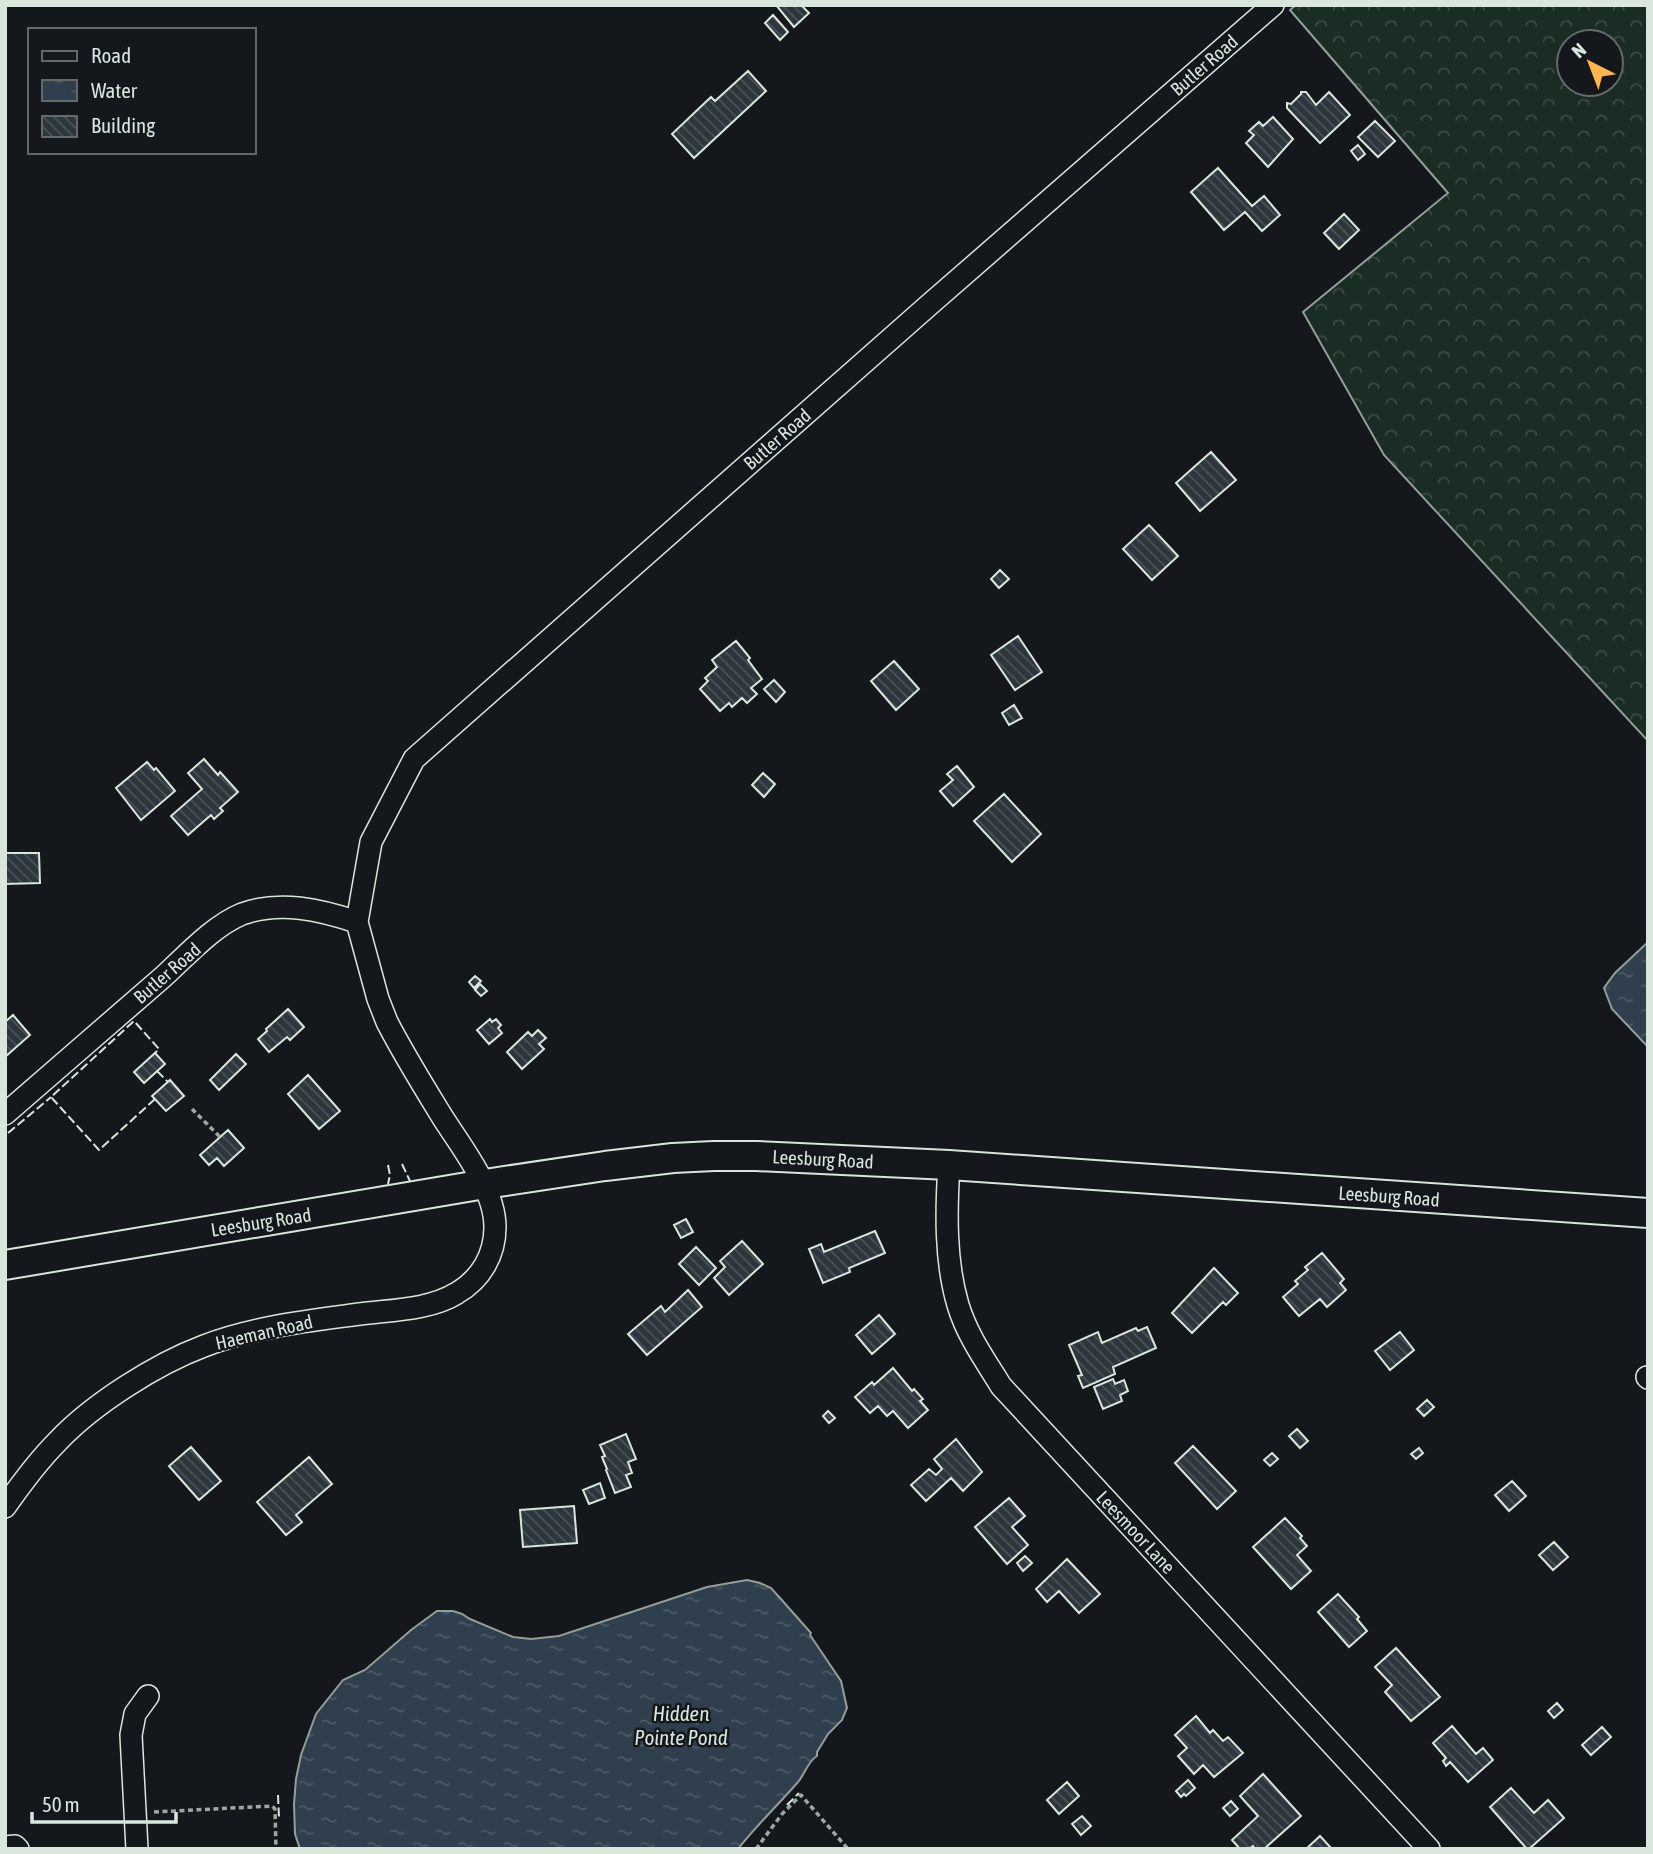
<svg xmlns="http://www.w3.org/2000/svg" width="1653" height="1854" viewBox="0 0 1653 1854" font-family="'Asap Condensed',sans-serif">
  <defs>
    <pattern id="forest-crowns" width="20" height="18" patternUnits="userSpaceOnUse" patternTransform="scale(1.75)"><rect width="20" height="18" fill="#1a2d24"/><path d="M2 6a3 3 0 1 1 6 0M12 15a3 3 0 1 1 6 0" fill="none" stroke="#3b4b43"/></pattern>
    <pattern id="water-ripples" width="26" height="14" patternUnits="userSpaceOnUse" patternTransform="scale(1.75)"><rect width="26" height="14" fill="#2f3f4d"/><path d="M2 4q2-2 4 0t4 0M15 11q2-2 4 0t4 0" fill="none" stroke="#4c5b66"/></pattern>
    <pattern id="building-back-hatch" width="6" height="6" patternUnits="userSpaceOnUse" patternTransform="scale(1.75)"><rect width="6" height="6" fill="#2c363c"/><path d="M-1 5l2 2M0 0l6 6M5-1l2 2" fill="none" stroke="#4a5358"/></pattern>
  </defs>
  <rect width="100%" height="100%" fill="#14181c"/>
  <path fill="url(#forest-crowns)" stroke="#939e99" stroke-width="2" fill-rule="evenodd" d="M1296,5H1648V741L1384,455L1303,312L1448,193L1290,10ZM1569,42H1611V84H1569Z"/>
  <path fill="url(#water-ripples)" stroke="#939e99" stroke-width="2" d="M1648,942V1047L1612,1009L1604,988L1615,973Z
    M747,1580L760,1583L771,1588L780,1598L811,1633L810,1635L841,1681L847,1708L842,1720L828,1734L817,1752V1756C808,1761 805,1774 798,1782C778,1805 757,1825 738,1849H300L295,1834L294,1804L296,1779L301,1755L316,1714L343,1680L365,1670L411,1630L437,1611H453L462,1614L470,1619L513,1637L531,1639L559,1636L707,1587Z"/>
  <path fill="url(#building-back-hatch)" stroke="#d8e6dc" stroke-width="2" d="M776,5H801L809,13L794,27Z
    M773,15L788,32L780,40L765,23Z
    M748,71L766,91L694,158L672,134L711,97L715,101Z
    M1301,92H1306L1316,105L1329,92L1350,115L1320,143L1287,108V103L1291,104L1301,94Z
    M1273,117L1293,139L1268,167L1246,143L1254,135L1249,131L1259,122L1263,126Z
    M1375,121L1395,141L1378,157L1358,137Z
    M1358,145L1365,154L1358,160L1351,151Z
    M1218,168L1252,206L1264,196L1280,215L1262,231L1245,212L1224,230L1191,192Z
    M1344,214L1359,230L1339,249L1324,233Z
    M1211,452L1236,480L1200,511L1176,483Z
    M1149,525L1178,556L1152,580L1123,549Z
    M1000,570L1009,579L999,588L991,579Z
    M1018,636L1042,672L1015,690L991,655Z
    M736,641L750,658L748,660L762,679L751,688L757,694L747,703L742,698L732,707L729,703L720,711L700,689L708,681L705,678L717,667L712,660Z
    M894,661L919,689L896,710L871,681Z
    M774,680L785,692L776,702L764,689Z
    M1014,705L1022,718L1009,725L1002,713Z
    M204,759L218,775L220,772L238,792L220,808L223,811L214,819L211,815L188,835L171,816L202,789L188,773Z
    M147,762L154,770L156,768L175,791L141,820L116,788Z
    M957,766L974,787L953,806L940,791L953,780L947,774Z
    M763,773L775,784L764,797L752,785Z
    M1004,794L1041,834L1012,862L974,821Z
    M5,853H39L40,883L5,884Z
    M475,976L481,981L474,988L469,982Z
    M480,984L487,991L481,996L475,990Z
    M288,1009L304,1027L290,1040L287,1037L269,1052L258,1039L267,1031L266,1029Z
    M13,1015L30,1035L5,1057V1022Z
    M490,1019L492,1022L496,1019L501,1025L498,1028L502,1033L489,1044L477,1030Z
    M538,1030L546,1038L539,1044L544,1049L522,1069L507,1052L528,1032L532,1036Z
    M155,1053L165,1064L144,1083L134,1072Z
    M236,1054L246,1064L219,1090L210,1080Z
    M308,1075L340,1111L319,1129L288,1094Z
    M170,1080L184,1096L166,1111L152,1096Z
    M228,1130L244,1148L224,1166L217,1158L209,1165L200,1155Z
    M686,1219L693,1232L681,1238L674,1225Z
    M875,1231L885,1253L849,1268L850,1272L823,1283L809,1249L821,1244L824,1252Z
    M742,1241L763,1264L729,1295L714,1278L725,1267L720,1261Z
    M696,1247L716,1268L699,1285L679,1264Z
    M1322,1253L1344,1279L1340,1283L1346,1290L1327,1307L1320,1299L1299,1316L1283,1297L1298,1284L1295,1281L1308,1270L1305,1267Z
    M1214,1268L1238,1293L1226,1305L1223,1302L1192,1333L1172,1313Z
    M688,1290L702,1307L647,1355L628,1334L661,1306L665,1312Z
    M879,1315L895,1334L872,1354L856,1335Z
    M1147,1327L1156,1348L1113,1367L1115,1374L1083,1388L1078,1376L1082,1375L1069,1345L1098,1332L1102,1343L1136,1328L1138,1331Z
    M1400,1332L1414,1350L1390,1370L1375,1351Z
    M893,1368L912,1391L914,1389L923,1399L920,1401L928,1410L908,1428L893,1411L887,1416L878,1406L870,1413L855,1397L872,1382L874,1385Z
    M1113,1379L1115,1384L1124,1380L1128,1391L1120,1395L1122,1401L1103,1409L1094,1387Z
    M1427,1400L1434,1407L1424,1416L1417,1409Z
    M828,1411L835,1418L829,1423L823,1416Z
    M1297,1429L1308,1441L1300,1448L1289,1436Z
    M626,1434L636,1459L628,1462L632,1473L626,1475L631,1487L615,1493L606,1470L607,1469L602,1457L605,1456L600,1445Z
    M956,1439L982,1472L963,1491L951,1478L926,1501L911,1485L929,1469L936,1475L942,1469L934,1459Z
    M1193,1446L1236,1491L1217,1509L1175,1463Z
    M191,1447L221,1481L199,1500L169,1466Z
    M1419,1448L1423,1453L1416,1459L1411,1454Z
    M1272,1453L1278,1459L1270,1466L1264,1460Z
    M309,1457L332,1484L296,1515L302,1522L286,1535L257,1502Z
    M1512,1481L1526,1496L1509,1511L1495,1495Z
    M600,1483L605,1498L589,1504L583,1490Z
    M1009,1498L1025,1516L1012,1527L1028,1545L1007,1564L975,1527Z
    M574,1506L577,1543L523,1547L520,1510Z
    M1285,1518L1302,1536L1300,1538L1307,1546L1297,1555L1311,1571L1291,1589L1253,1547Z
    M1554,1542L1568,1557L1553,1570L1539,1555Z
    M1025,1556L1032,1563L1023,1571L1017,1563Z
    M1067,1559L1100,1594L1079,1613L1059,1591L1047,1602L1036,1589Z
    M1338,1594L1359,1617L1357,1619L1367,1631L1349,1647L1318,1612Z
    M1396,1648L1440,1697L1411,1721L1385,1692L1392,1685L1375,1667Z
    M1557,1703L1563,1710L1554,1718L1548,1711Z
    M1196,1716L1210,1733L1213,1730L1223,1741L1228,1737L1243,1753L1214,1777L1203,1765L1194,1774L1178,1756L1187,1748L1175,1735Z
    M1452,1726L1476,1754L1483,1748L1493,1760L1468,1782L1450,1762L1446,1766L1443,1761L1446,1758L1433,1743Z
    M1602,1727L1611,1737L1591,1755L1582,1745Z
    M1263,1774L1301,1816L1264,1849H1255L1253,1846L1249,1849H1240L1232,1840L1258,1816L1240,1796Z
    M1188,1780L1195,1788L1186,1796L1184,1794L1181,1797L1176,1791Z
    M1067,1782L1079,1796L1059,1814L1047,1800Z
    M1511,1788L1534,1813L1548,1800L1564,1818L1529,1849H1527L1490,1807Z
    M1231,1801L1238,1809L1230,1816L1223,1808Z
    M1082,1816L1091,1826L1081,1835L1072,1824Z
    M1320,1836L1332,1849H1306Z"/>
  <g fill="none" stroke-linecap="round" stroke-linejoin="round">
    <g stroke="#d8e6dc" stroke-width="24">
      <path id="minor" d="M5,1114C58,1068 110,1023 163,977C186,956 213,926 242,914C280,900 321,910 357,922
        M949,1165C946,1211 945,1261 958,1305C967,1335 985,1360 1001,1386L1429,1849
        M1647,1377L1648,1378
        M5,1507C21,1484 38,1461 58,1441C93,1404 156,1364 204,1346C253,1327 308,1321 360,1314C390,1310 430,1310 457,1293C481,1279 495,1255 495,1227C495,1190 463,1149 443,1118C424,1087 404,1055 387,1022L378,999L357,922L371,842L414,759L929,305L1273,5
        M5,1847L15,1846L18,1849
        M137,1849L131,1735L135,1714L148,1696"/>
    </g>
    <g stroke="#d8e6dc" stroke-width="32">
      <path id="major" d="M5,1265L485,1184L605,1166L673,1158L714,1156H756L949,1165L1648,1213"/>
    </g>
    <path stroke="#9da8a2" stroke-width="3.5" stroke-dasharray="5 3.5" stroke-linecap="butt" d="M192,1109L220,1137
      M154,1812L272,1806L275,1809L276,1849
      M756,1849L782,1814L801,1795L848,1849"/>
    <use href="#minor" stroke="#14181c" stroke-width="21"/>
    <use href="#major" stroke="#14181c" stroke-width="28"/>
    <path stroke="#d8e6dc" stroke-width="2" stroke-dasharray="9 3.5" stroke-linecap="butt" d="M157,1071L168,1082
      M155,1099L99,1150L51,1097L134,1021L159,1049L155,1053
      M8,1133L51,1097
      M402,1164L410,1181
      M388,1165L390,1175L388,1184
      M278,1795L279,1818
      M787,1805L799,1793"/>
  </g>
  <g text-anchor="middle" stroke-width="5" stroke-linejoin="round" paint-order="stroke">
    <g font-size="19" fill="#d8e6dc" stroke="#14181c">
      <text transform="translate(1204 65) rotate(-41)" y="7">Butler Road</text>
      <text transform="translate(777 439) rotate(-41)" y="7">Butler Road</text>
      <text transform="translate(167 973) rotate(-41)" y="7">Butler Road</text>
      <text transform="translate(823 1159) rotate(3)" y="7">Leesburg Road</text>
      <text transform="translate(1389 1196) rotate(4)" y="7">Leesburg Road</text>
      <text transform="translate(261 1222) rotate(-9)" y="7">Leesburg Road</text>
      <text transform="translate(264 1332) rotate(-13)" y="7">Haeman Road</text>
      <text transform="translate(1136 1532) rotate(47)" y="7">Leesmoor Lane</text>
    </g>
    <g font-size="21" font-style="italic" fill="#d8e6dc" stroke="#14181c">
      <text x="681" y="1721">Hidden<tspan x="681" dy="24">Pointe Pond</tspan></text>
    </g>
  </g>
  <rect width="1653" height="1854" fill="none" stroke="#d8e6dc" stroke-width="14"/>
  <rect x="28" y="28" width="228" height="126" fill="#14181c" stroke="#626a69" stroke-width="2"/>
  <rect x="42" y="51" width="35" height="10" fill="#14181c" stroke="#626a69" stroke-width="2"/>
  <text x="91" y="63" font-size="21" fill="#d8e6dc">Road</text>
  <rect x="42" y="80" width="35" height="21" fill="url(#water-ripples)" stroke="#626a69" stroke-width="2"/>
  <text x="91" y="98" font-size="21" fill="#d8e6dc">Water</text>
  <rect x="42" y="116" width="35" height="21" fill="url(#building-back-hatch)" stroke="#626a69" stroke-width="2"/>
  <text x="91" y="133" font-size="21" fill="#d8e6dc">Building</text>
  <g transform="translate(1590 63) rotate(318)"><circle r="33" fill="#14181c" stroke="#626a69" stroke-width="2"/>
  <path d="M0-5L12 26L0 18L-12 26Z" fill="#ffb74d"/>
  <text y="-10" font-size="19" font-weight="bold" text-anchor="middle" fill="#d8e6dc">N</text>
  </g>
  <path d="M32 1812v10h144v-10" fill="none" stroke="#d8e6dc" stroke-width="3.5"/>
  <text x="42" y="1812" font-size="21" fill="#d8e6dc" stroke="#14181c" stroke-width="5" paint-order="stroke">50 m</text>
</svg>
